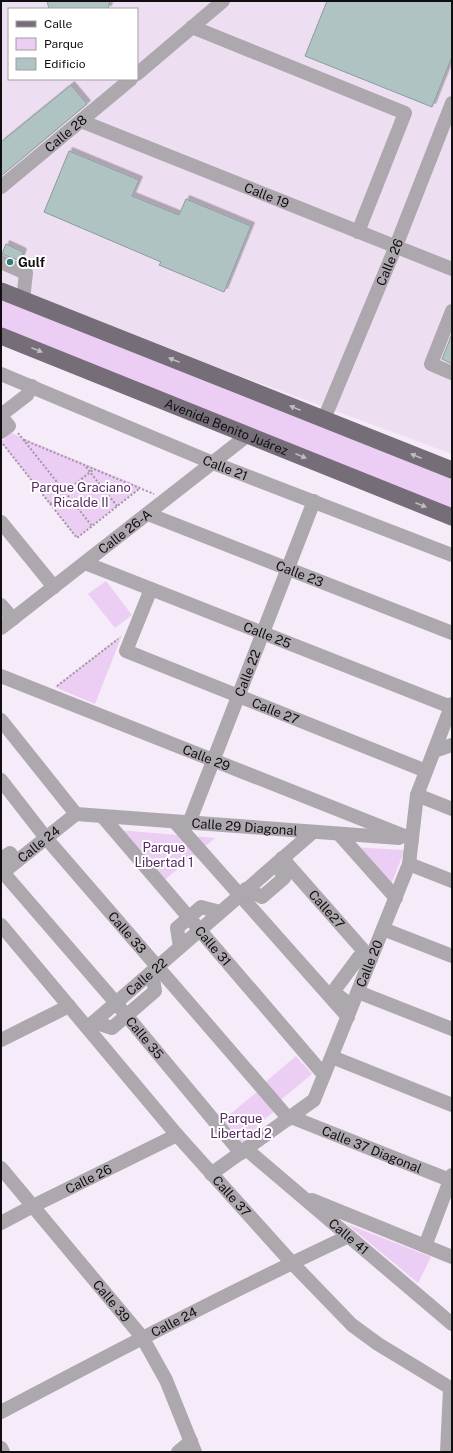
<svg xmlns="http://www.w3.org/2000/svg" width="453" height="1453" viewBox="0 0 453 1453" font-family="'Public Sans',sans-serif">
  <defs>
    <filter id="shadow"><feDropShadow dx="3.5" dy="-3.5" stdDeviation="0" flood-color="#0004"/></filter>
  </defs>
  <rect width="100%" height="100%" fill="#f6ebf8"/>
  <path fill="#eedef2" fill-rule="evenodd" d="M1,1H452V454L1,288ZM9,9H137V79H9Z"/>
  <path fill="#eccdf3" d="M1,299L452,477V510L1,330Z
    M11,433L141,487L77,538L1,442Z
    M106,581L132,615L115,628L88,594Z
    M122,635L95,704L55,687Z
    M117,830L215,838L162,882Z
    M351,847L403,850L404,852L389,889Z
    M296,1056L312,1074L277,1103L262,1085Z
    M257,1092L275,1111L257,1125L258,1133L238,1146L219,1123Z
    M347,1224L431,1257L418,1283Z"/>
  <path fill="#b0c3c3" stroke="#899c9c" filter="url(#shadow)" d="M47,1H110L108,9H49Z
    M327,1H452V57L432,107L305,56Z
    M71,85L87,104L1,176V142Z
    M69,151L139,180L132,196L179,215L186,199L251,226L224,292L159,265L161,262L44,212Z
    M6,244L23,252L20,261L2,254Z
    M452,334V364L442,359Z"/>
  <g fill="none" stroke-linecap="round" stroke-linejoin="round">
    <path stroke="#9f97a1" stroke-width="2" stroke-dasharray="2 2" stroke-linecap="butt" d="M18,433L92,526
      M24,440L154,494
      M3,444L77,538L139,489
      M86,467L117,506
      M50,504L94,469
      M57,686L118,639"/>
    <g stroke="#aca8ad" stroke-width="14">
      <path d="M192,27L405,113L358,232"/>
      <path d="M137,74L223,1"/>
      <path id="s1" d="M81,121L452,269"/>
      <path id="s2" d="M1,187L131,79"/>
      <path d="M1,262L26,273L23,300"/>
      <path d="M452,311L431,364L452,373"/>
      <path id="s3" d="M1,374L213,463L452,555"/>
      <path d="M1,415L27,395L32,386"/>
      <path d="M1,416L9,426L1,432"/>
      <path id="s4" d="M324,419L396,246L452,103"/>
      <path id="s5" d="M148,514L452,633"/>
      <path d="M1,522L54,587"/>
      <path id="s6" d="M85,563L451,707"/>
      <path id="s7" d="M151,589L126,651L426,771"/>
      <path d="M1,605L13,619"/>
      <path id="s8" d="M1,628L248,435"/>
      <path id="s9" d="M1,676L412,839"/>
      <path d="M1,720L76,814"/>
      <path d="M434,751L452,745"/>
      <path id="s10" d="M1,780L46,838L289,1119"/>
      <path d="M417,795L452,809"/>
      <path id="s11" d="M76,814L399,838"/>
      <path id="s12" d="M102,816L324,1075"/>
      <path d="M175,822L348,1017"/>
      <path id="s13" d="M189,823L314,501"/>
      <path d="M339,834L396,898"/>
      <path id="s14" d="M282,858L371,959"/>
      <path d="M1,859L10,853L16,862"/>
      <path d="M409,864L452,881"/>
      <path id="s15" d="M1,870L116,1003L241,1153"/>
      <path id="s16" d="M1,874L76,814"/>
      <path d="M246,889L262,897L284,878L277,863"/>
      <path id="s17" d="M1,925L177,1135L292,1263L352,1325L378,1344L452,1389"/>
      <path d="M383,929L452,956"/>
      <path d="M180,947L177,928L201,907L220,912"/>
      <path d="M358,992L452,1029"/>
      <path d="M344,1000L333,992L359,957L369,964"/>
      <path d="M94,1022L112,1028L155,991L152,972"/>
      <path id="s18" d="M88,1027L313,832"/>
      <path d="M1,1040L69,1006"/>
      <path d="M332,1057L452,1105"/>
      <path id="s19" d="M291,1117L452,1181"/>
      <path id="s20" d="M246,1149L452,1324"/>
      <path id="s21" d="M1,1168L142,1337L166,1380L195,1452"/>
      <path id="s22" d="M211,1174L314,1100L409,864L417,795L452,704"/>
      <path d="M312,1200L452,1257"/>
      <path id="s23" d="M1,1223L33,1206L177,1135"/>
      <path d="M425,1246L452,1175"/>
      <path id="s24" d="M1,1412C116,1351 231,1291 349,1236"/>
      <path d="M1,1448L3,1452"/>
      <path d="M178,1452L191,1441"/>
      <path d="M447,1452L450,1389"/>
    </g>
    <g stroke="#756d77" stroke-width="17">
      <path d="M1,291L452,470"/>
      <path id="s25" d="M1,336L452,517"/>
    </g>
  </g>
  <defs><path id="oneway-solid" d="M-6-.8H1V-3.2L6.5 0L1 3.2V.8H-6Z"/></defs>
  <g fill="#c1bdc2">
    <use href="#oneway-solid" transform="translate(37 350) rotate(22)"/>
    <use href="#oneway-solid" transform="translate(174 360) rotate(-158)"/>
    <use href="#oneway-solid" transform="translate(295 408) rotate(-158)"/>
    <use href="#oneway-solid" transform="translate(301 456) rotate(22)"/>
    <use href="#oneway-solid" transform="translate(416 456) rotate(-158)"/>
    <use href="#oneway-solid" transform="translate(421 505) rotate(22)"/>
  </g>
  <circle fill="#317a7c" stroke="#fff" stroke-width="1.5" cx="10" cy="262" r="4"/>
  <g text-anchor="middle" stroke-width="4" stroke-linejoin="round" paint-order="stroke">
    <g font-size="13" fill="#110e12" stroke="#fff">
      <text dy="5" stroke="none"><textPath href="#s2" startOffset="84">Calle 28</textPath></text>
      <text dy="5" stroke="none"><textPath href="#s1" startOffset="200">Calle 19</textPath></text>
      <text dy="5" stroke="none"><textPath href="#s4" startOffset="170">Calle 26</textPath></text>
      <text dy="5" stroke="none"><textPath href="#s25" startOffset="243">Avenida Benito Juárez</textPath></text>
      <text dy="5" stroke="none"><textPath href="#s3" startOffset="243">Calle 21</textPath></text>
      <text dy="5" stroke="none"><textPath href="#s8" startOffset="157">Calle 26-A</textPath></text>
      <text dy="5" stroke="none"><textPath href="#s5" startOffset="163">Calle 23</textPath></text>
      <text dy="5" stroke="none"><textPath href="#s6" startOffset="196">Calle 25</textPath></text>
      <text dy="5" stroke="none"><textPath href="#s13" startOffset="161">Calle 22</textPath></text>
      <text dy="5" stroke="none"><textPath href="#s7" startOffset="228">Calle 27</textPath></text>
      <text dy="5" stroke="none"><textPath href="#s9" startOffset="221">Calle 29</textPath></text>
      <text dy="5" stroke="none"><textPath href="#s11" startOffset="169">Calle 29 Diagonal</textPath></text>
      <text dy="5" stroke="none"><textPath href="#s16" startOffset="48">Calle 24</textPath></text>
      <text dy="5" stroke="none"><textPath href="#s14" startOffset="68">Calle27</textPath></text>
      <text dy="5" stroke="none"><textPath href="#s10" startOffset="198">Calle 33</textPath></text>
      <text dy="5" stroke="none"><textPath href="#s12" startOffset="171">Calle 31</textPath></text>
      <text dy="5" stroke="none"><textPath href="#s22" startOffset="274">Calle 20</textPath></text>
      <text dy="5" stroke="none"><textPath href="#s18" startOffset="77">Calle 22</textPath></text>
      <text dy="5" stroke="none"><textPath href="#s15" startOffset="221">Calle 35</textPath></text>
      <text dy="5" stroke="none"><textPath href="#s19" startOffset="87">Calle 37 Diagonal</textPath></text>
      <text dy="5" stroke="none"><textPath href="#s23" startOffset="98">Calle 26</textPath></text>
      <text dy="5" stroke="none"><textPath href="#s17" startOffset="356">Calle 37</textPath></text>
      <text dy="5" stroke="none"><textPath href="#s20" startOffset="135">Calle 41</textPath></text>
      <text dy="5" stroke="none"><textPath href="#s21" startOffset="173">Calle 39</textPath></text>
      <text dy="5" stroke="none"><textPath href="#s24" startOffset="195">Calle 24</textPath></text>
    </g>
    <g font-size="13" font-weight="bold" fill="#110e12" stroke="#fff" text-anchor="start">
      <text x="18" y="267">Gulf</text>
    </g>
    <g font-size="13" fill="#572961" stroke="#fff">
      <text x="81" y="492">Parque Graciano<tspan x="81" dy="15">Ricalde II</tspan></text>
      <text x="164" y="852">Parque<tspan x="164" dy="15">Libertad 1</tspan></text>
      <text x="241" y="1123">Parque<tspan x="241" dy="15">Libertad 2</tspan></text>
    </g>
  </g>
  <rect width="453" height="1453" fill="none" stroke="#110e12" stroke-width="4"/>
  <rect x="8" y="8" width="130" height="72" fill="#ffffff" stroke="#a09fa0"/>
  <rect x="16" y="21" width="20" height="6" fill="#756d77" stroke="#a09fa0"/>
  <text x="44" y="28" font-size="12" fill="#110e12">Calle</text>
  <rect x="16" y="38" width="20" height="12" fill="#eccdf3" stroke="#a09fa0"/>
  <text x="44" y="48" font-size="12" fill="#110e12">Parque</text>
  <rect x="16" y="58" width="20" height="12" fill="#b0c3c3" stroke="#a09fa0"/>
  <text x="44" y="68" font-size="12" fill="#110e12">Edificio</text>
</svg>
